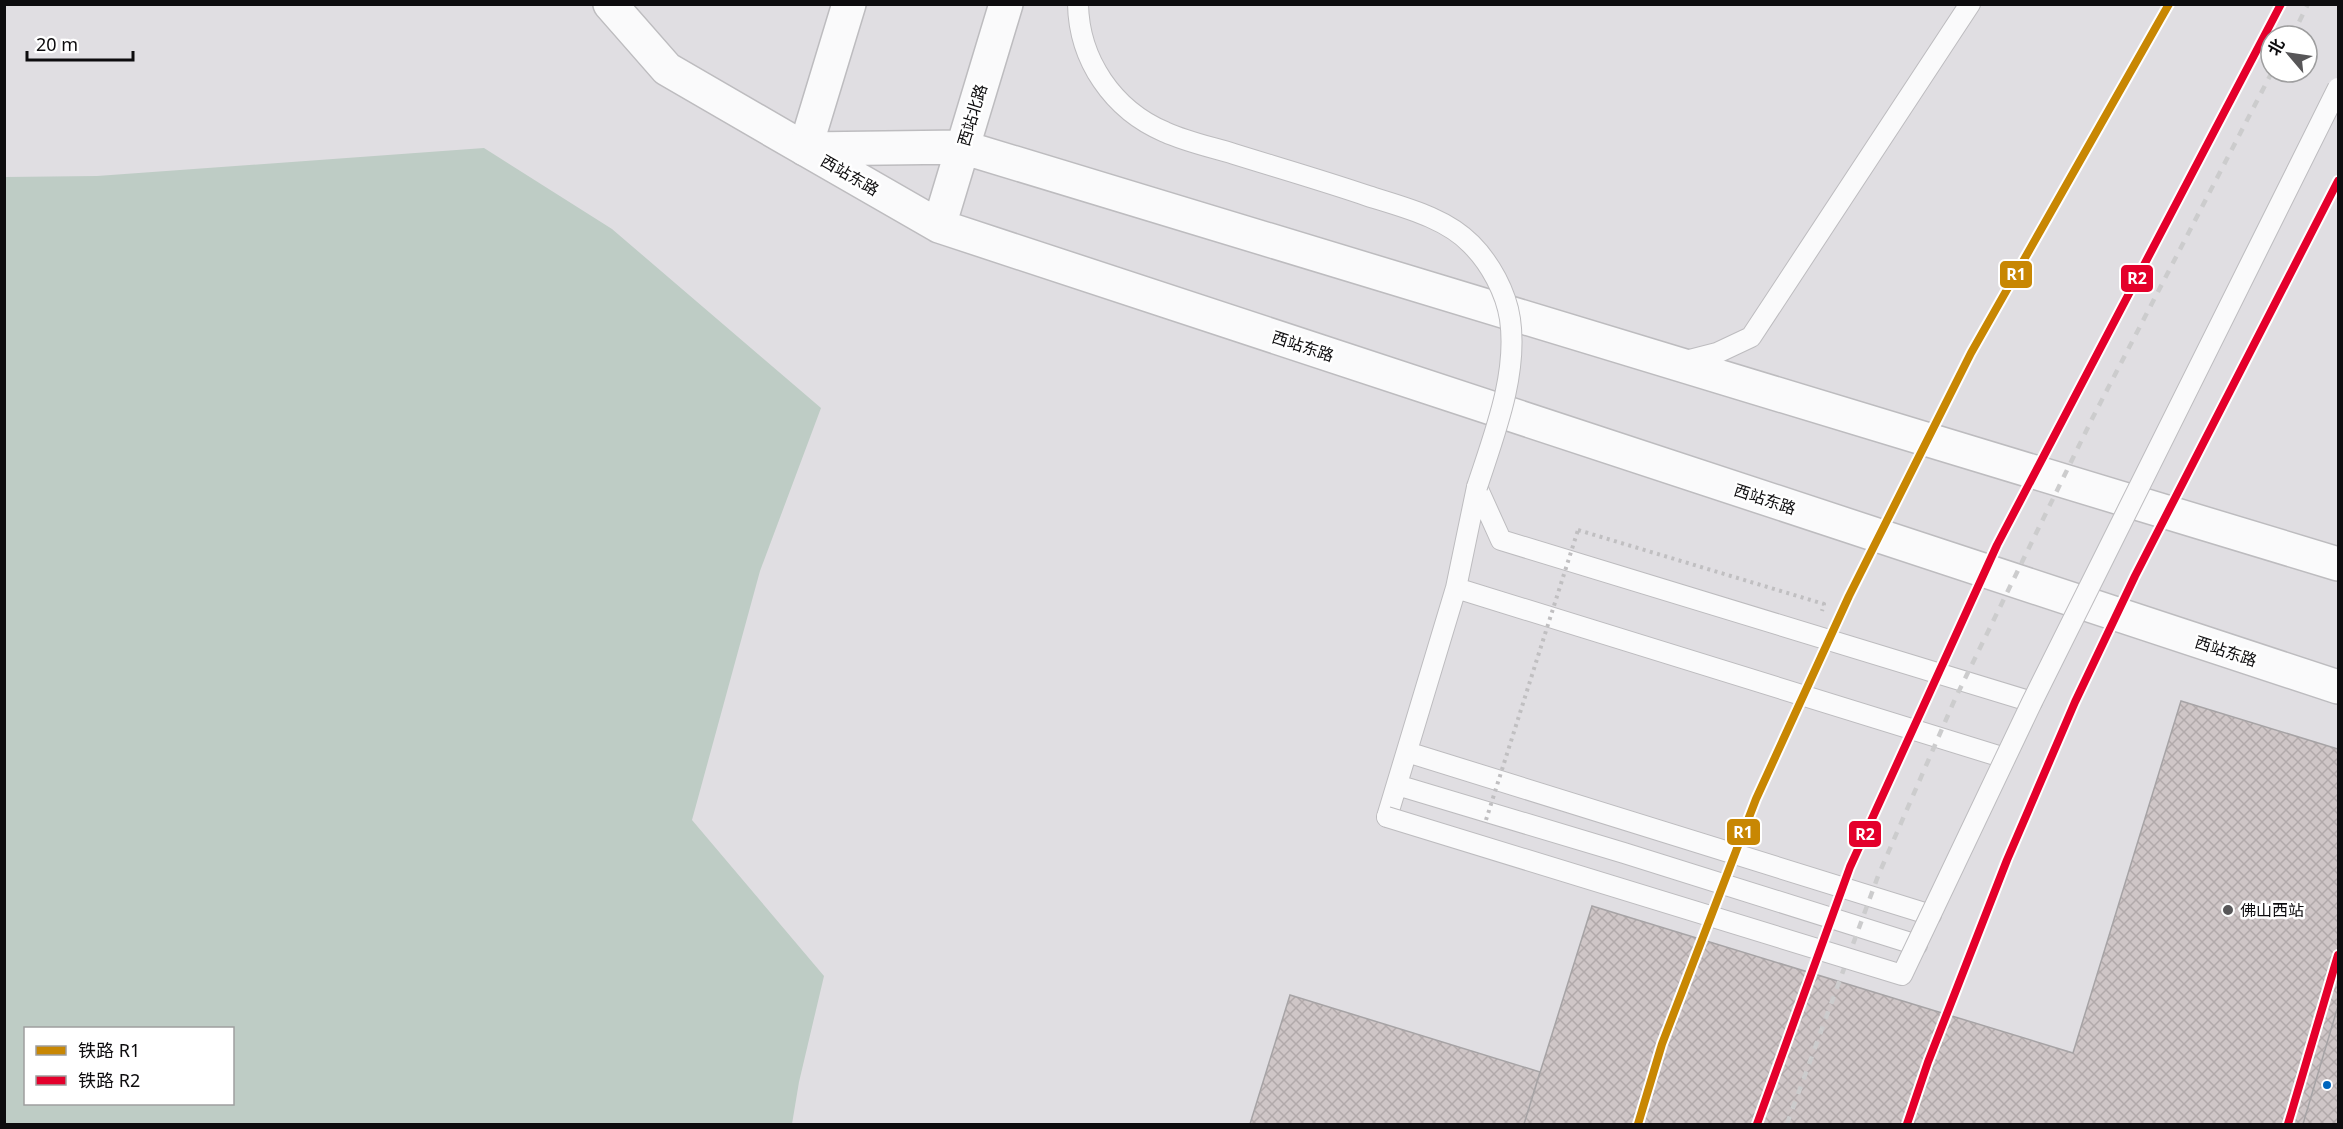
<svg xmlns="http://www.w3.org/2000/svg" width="2343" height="1129" viewBox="0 0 2343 1129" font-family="'Noto Sans','Noto Sans SC',sans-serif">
  <defs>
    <pattern id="building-cross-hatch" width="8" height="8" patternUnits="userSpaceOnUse" patternTransform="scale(1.5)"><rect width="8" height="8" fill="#cfc6c7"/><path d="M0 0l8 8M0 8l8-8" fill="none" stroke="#b1a9aa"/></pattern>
  </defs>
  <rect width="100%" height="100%" fill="#e0dee2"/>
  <path fill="#beccc5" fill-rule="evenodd" d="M484,148L612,229L821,408L760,571L692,820L824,976L799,1082L792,1124H5V177L97,176ZM26,1028H232V1104H26Z"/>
  <path fill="url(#building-cross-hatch)" stroke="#a6a3a5" stroke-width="1.5" d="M2181,701L2338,749V1124H1524L1592,906L2073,1053Z
    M1290,995L1540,1072L1524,1124H1250Z
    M2338,1006V1124H2303Z"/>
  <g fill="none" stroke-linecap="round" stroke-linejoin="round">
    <g stroke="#bdbcbf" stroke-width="22">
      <path id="lane" d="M1682,362L1717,353L1751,337L1970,4
        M1477,487L1501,540L2032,702
        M1456,588L2005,758
        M1407,752L1931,915
        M1397,785L1624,853L1917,945
        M1387,817L1456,588L1477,487"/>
    </g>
    <g stroke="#bdbcbf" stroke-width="36">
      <path id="street" d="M610,4L667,69L805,149"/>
    </g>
    <g stroke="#bdbcbf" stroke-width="36">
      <path id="secondary" d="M805,149L939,226L2338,687
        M805,149L849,4
        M807,149L962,147L2338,564
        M939,226L1006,4"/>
    </g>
    <path stroke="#c0bfc1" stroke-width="4" stroke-dasharray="3 4.5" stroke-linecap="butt" d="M1578,530L1824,604L1822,611"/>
    <use href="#lane" stroke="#fafafb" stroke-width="20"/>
    <use href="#street" stroke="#fafafb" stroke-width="33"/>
    <use href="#secondary" stroke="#fafafb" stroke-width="33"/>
    <path stroke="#cccccd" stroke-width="4.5" stroke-dasharray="8 8" stroke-linecap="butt" d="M2292,36L2308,4
      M1787,1124L1878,876L1955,699L2093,417L2272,72
      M2288,1124L2338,955"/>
    <g stroke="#bdbcbf" stroke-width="22" stroke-linecap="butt">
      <path id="lane-bridge" d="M1078,4C1079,60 1113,110 1165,132C1187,142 1211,147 1234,154C1279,168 1324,181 1368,196C1402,207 1445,217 1471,244C1490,263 1506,292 1510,319C1518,375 1494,435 1477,487
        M1387,817L1902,975L2032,702L2338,88"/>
    </g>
    <path stroke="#c0bfc1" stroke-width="4" stroke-dasharray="3 4.5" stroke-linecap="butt" d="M1486,820L1578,530"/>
    <use href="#lane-bridge" stroke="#fafafb" stroke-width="20"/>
    <g stroke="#fff" stroke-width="12">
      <path id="rail-1" d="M1638,1124L1662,1044L1756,799L1849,596L1971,353L2169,4"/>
    </g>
    <g stroke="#fff" stroke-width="12">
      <path id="rail-2" d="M1757,1124L1850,867L1997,545L2281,4
        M1907,1124L1928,1062L2007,860L2075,702L2135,576L2338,181
        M2288,1124L2338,955"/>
    </g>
    <use href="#rail-1" stroke="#c88703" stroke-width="8"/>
    <use href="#rail-2" stroke="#e4002b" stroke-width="8"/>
  </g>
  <circle fill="#575658" stroke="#fff" stroke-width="2" cx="2228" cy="910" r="6"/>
  <circle fill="#0065bd" stroke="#fff" stroke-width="2" cx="2327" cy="1085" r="5"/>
  <g text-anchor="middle" stroke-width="5" stroke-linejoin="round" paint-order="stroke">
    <g font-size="16" fill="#0d0c0e" stroke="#fff">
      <text transform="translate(972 115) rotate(-73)" y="6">西站北路</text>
      <text transform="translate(850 175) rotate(30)" y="6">西站东路</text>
      <text transform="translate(1303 346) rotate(18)" y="6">西站东路</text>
      <text transform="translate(1765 499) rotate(18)" y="6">西站东路</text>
      <text transform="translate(2226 651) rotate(18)" y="6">西站东路</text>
    </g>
    <g font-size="16" fill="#0d0c0e" stroke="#fff" text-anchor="start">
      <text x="2240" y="916">佛山西站</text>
    </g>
  </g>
  <g stroke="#fff" stroke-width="2">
    <rect x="1999" y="260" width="34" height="29" rx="6" fill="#c88703"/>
    <rect x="2120" y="264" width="34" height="29" rx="6" fill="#e4002b"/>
    <rect x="1726" y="818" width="35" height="28" rx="6" fill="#c88703"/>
    <rect x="1848" y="820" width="34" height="28" rx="6" fill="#e4002b"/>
  </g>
  <g font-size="16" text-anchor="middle" font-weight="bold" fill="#fff">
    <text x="2016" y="280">R1</text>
    <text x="2137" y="284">R2</text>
    <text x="1743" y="838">R1</text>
    <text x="1865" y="840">R2</text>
  </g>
  <rect width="2343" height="1129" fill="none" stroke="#0d0c0e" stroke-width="12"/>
  <rect x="24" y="1027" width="210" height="78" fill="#ffffff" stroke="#9e9e9f" stroke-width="1.5"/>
  <rect x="36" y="1046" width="30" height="9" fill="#c88703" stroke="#9e9e9f" stroke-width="1.5"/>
  <text x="78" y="1057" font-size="18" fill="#0d0c0e">铁路 R1</text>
  <rect x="36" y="1076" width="30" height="9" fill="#e4002b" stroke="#9e9e9f" stroke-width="1.5"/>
  <text x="78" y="1087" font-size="18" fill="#0d0c0e">铁路 R2</text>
  <g transform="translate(2289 54) rotate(299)"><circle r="28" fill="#ffffff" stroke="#9e9e9f" stroke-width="1.5"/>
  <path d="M0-4.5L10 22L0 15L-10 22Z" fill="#575658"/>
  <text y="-9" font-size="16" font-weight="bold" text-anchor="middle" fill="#0d0c0e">北</text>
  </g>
  <path d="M27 51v9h106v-9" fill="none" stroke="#0d0c0e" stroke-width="3"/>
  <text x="36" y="51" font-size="18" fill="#0d0c0e" stroke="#ffffff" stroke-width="4.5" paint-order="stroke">20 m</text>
</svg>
